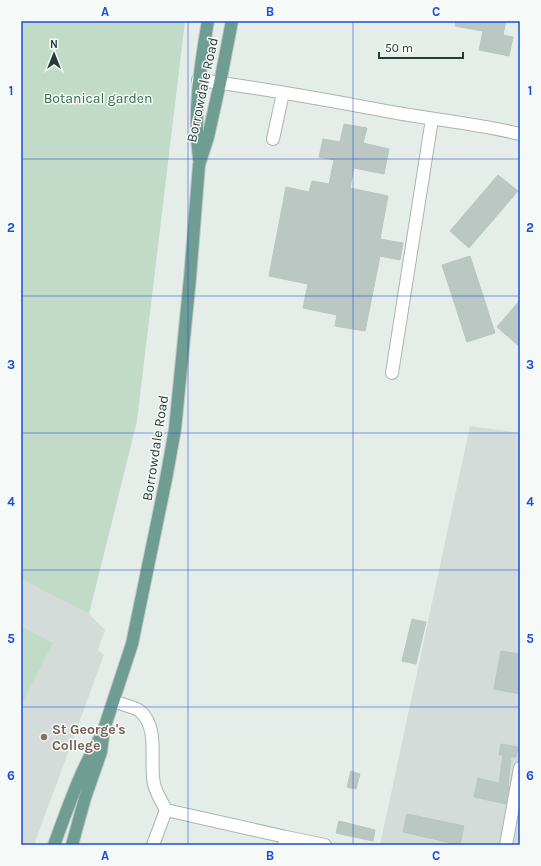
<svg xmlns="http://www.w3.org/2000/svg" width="541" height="866" viewBox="0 0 541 866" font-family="Karla,sans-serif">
  <rect width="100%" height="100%" fill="#e5ede9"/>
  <path fill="#d3dcd8" d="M470,426L520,433V845H380Z
    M21,579L89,614L105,630L98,650L104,655L34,845H21Z"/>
  <path fill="#c1dbc8" d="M21,21H185L137,421L89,614L21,579Z
    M21,626L53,643L21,705Z"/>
  <path fill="#bbc7c2" stroke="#b8c6c0" d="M456,21H506L503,35L513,37L509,56L479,50L483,31L455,26Z
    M344,124L367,128L363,143L389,149L384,174L354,168L350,188L388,196L380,239L403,243L400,260L380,256L365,331L335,326L337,315L303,308L308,284L269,276L286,187L309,192L312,181L329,184L334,160L319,157L323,139L340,142Z
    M498,175L518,191L469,248L450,231Z
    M470,256L495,333L467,342L442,265Z
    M520,300V347L497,327Z
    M412,619L426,622L416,664L402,661Z
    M501,651L520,654V694L494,689Z
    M501,744L518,747L516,757H511L508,785L509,786L506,804L474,797L478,778L499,783L503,755H499Z
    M351,771L360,774L356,789L347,787Z
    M407,814L464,826L460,845L403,832Z
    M339,821L375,830L373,841L336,833Z"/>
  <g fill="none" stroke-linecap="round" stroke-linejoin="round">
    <g stroke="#a8b5b0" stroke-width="14">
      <path id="minor" d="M198,80C265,88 331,101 397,113C438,120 479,124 520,134
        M273,139L283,93
        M392,373L432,119
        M114,701C120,704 135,707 140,711C160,729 149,761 154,784C156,793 162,802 166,810L286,837
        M153,845L166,810
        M284,845L286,837L325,845
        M506,845L520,768"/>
    </g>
    <g stroke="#c2c9c7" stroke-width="14">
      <path id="major" d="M199,159C193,113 200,67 208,21
        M54,845C68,807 81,769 102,734
        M72,845L85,798L101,752L104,729L132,644L166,479L175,429L190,278L199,165L208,137L220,83L232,21"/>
    </g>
    <use href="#minor" stroke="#fff" stroke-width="12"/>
    <use href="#major" stroke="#6f9d91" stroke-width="12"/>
  </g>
  <path fill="none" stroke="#1d4ed8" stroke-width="1" stroke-opacity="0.55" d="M188,21V845M353,21V845M21,159H520M21,296H520M21,433H520M21,570H520M21,707H520"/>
  <circle fill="#8d6e63" stroke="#f5f9f7" stroke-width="1.5" cx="44" cy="737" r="4"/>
  <g text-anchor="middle" stroke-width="3" stroke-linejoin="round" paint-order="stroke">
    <g font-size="14" fill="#263d37" stroke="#f5f9f7">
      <text transform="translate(202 90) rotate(-78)" y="5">Borrowdale Road</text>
      <text transform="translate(155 448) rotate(-81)" y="5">Borrowdale Road</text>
    </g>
    <g font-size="14" fill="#356f4c" stroke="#f5f9f7">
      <text x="98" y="103">Botanical garden</text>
    </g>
    <g font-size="14" font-weight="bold" fill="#785e54" stroke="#f5f9f7" text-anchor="start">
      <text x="52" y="734">St George's<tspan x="52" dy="16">College</tspan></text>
    </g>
  </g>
  <rect width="541" height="866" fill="none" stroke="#f5f9f7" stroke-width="44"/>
  <g transform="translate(54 54)" stroke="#f5f9f7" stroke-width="3" paint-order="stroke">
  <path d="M0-3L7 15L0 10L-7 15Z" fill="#263d37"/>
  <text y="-6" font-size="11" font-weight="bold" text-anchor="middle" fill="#263d37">N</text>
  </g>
  <path d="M379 52v6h84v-6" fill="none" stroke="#263d37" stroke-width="2"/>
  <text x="385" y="52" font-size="12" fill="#263d37" stroke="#f5f9f7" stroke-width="3" paint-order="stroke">50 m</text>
  <rect x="22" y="22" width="497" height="822" fill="none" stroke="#1d4ed8" stroke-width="1.5"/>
  <g font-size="13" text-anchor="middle" font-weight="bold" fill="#1d4ed8">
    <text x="105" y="16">A</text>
    <text x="270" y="16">B</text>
    <text x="436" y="16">C</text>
    <text x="11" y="95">1</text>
    <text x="530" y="95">1</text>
    <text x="11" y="232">2</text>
    <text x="530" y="232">2</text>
    <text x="11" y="369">3</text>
    <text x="530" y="369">3</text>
    <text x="11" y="506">4</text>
    <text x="530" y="506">4</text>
    <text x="11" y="643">5</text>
    <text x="530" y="643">5</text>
    <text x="11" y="780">6</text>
    <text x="530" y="780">6</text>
    <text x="105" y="860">A</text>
    <text x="270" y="860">B</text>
    <text x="436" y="860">C</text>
  </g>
</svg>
